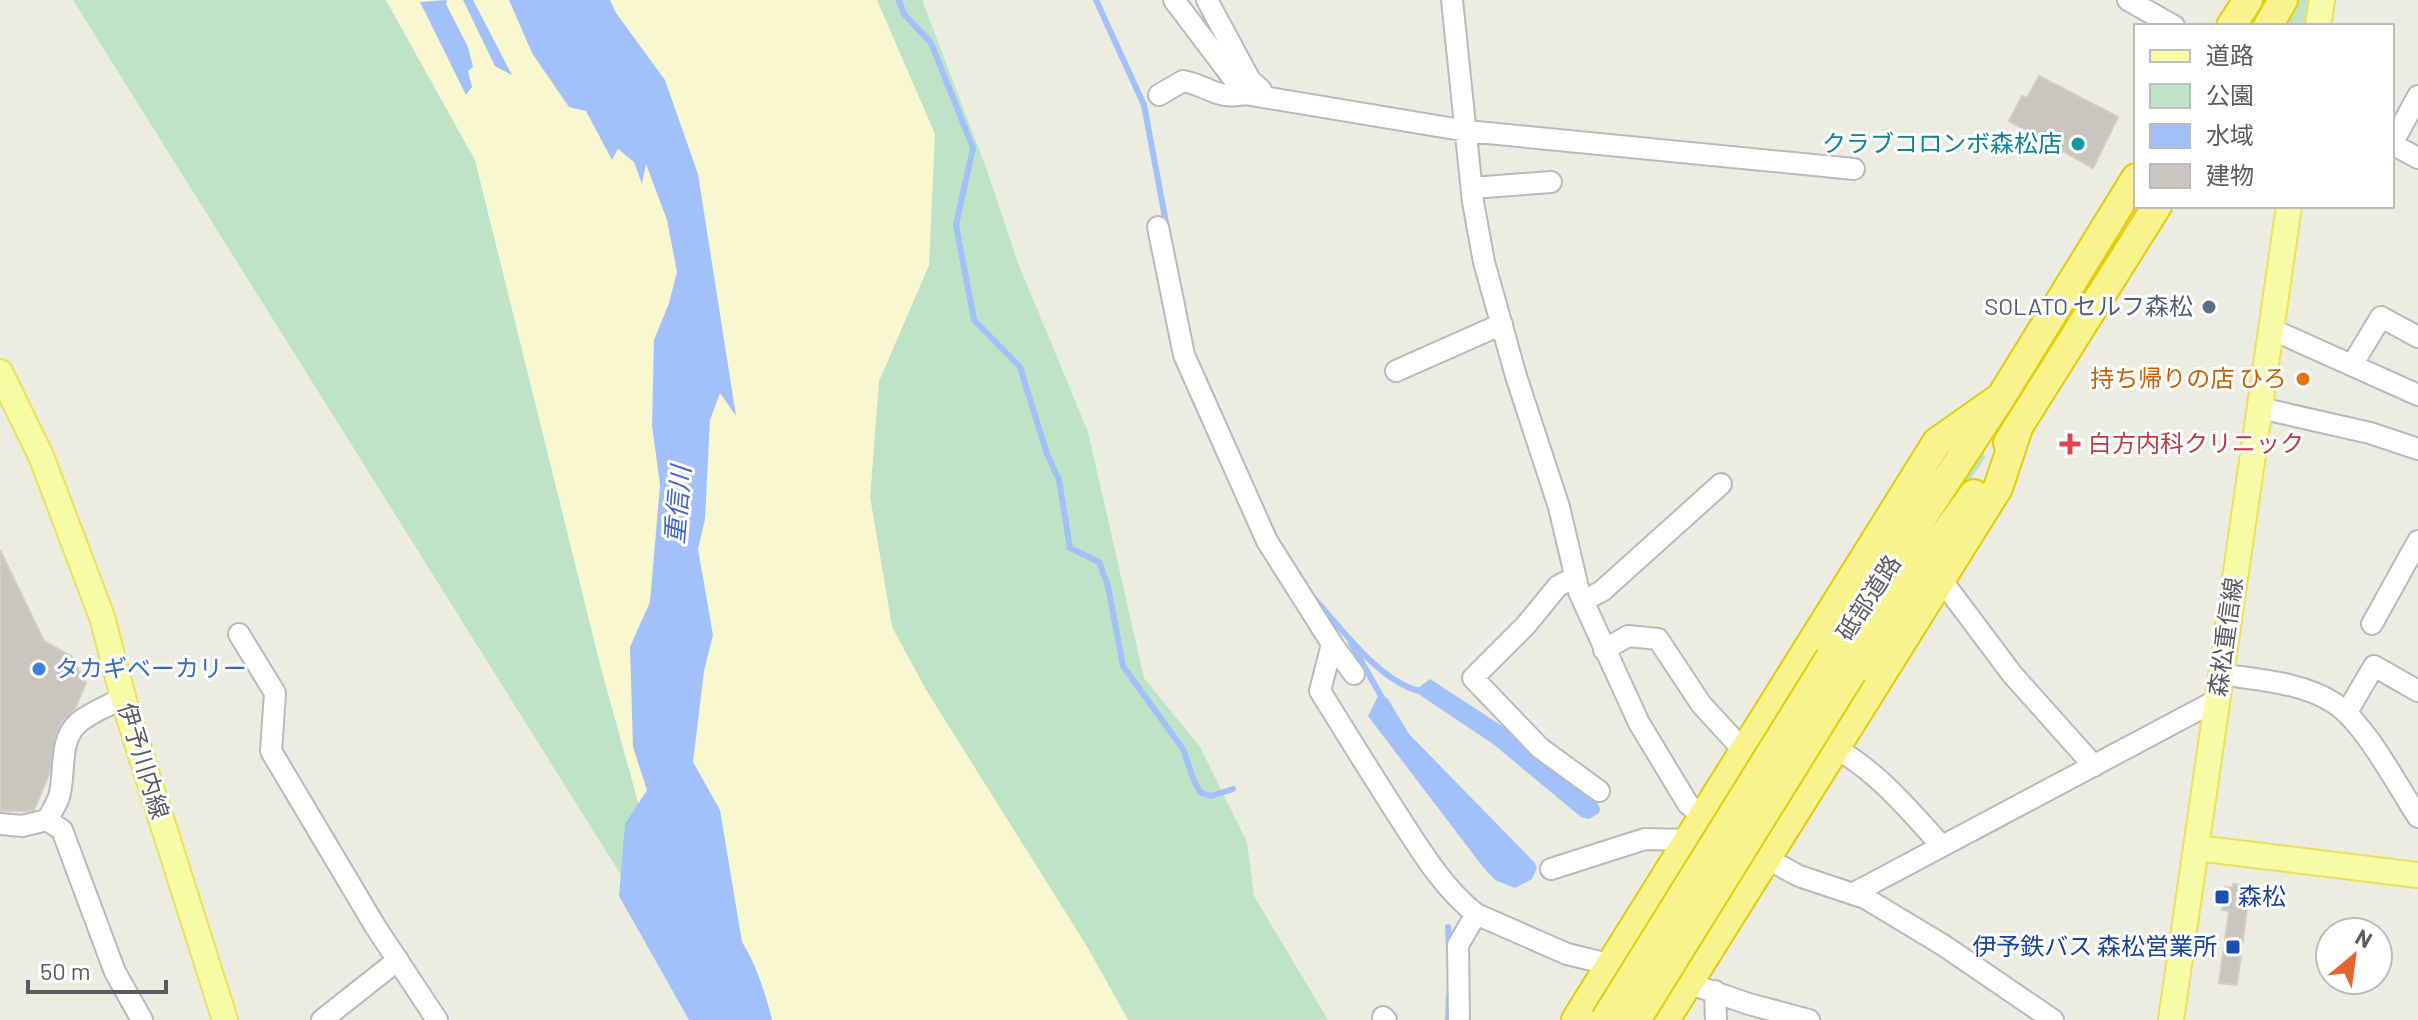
<svg xmlns="http://www.w3.org/2000/svg" width="2418" height="1020" viewBox="0 0 2418 1020" font-family="Barlow,'Noto Sans JP',sans-serif">
  <rect width="100%" height="100%" fill="#ecece1"/>
  <path fill="#bee3c6" d="M73,0H386L475,160L601,668L688,982Z
    M877,0H922L985,165L1018,263L1088,432L1144,678L1200,747L1247,842L1254,896L1328,1020H1128L1086,945L926,690L892,627L870,497L879,381L929,265Z
    M2298,0H2315L2311,26H2282Z
    M2101,259H2106V265L1996,441L1989,440Z
    M1983,449L1985,458L1931,539L1925,533Z"/>
  <path fill="#f8f7d0" d="M386,0H877L935,134L929,265L879,381L870,497L892,627L926,690L1086,945L1128,1020H711L688,982L601,668L475,160Z"/>
  <path fill="#a2c1fb" d="M447,0L446,4L468,47L473,67L468,71L472,87L466,95L420,2Z
    M463,0H473L512,75L495,66Z
    M509,0H610L616,13L665,80L698,174L736,416L720,393L710,420L705,519L698,549L713,635L704,671L693,762L720,810L742,942C757,966 765,993 772,1020H689L619,896L625,824L647,790L633,747L630,647L650,602L660,485L652,425L654,340L669,303L677,272L667,220L646,164L642,184L634,162L618,149L612,160L586,111L569,107L532,53Z
    M1430,679L1519,737L1595,799L1600,808L1599,813L1589,819L1581,817L1493,744L1414,691Z
    M1380,692L1388,699L1409,734L1534,862L1537,868L1532,879L1515,888L1495,880L1483,867L1368,716Z"/>
  <g fill="none" stroke-linecap="round" stroke-linejoin="round">
    <path stroke="#a2c1fb" stroke-width="6" d="M899,0L904,14L931,43L973,148L956,225L974,320L1020,367L1047,454L1059,480L1070,548L1099,562L1108,586L1123,666L1183,749L1194,781L1201,793L1211,796L1233,789
      M1096,0L1144,105L1167,228
      M1312,596C1339,626 1379,681 1419,691
      M1351,643L1381,696
      M1448,927L1449,948
      M1448,1020L1449,996"/>
  </g>
  <path fill="#c8c6be" stroke="#d0cfc0" stroke-width="2" d="M2039,76L2118,117L2093,168L2009,121L2022,96L2027,98Z
    M0,550L44,641L71,656L86,683L75,709L62,722L56,733L50,772L34,810L27,811H0Z
    M2233,884L2250,886L2237,985L2219,983L2229,911L2222,910L2225,887L2232,888Z"/>
  <g fill="none" stroke-linecap="round" stroke-linejoin="round">
    <g stroke="#b9b9bf" stroke-width="24">
      <path id="minor" d="M1174,0L1245,94
        M1207,0L1250,80L1261,90
        M1452,0L1473,202L1484,262L1516,376L1559,507L1579,592L1639,723L1688,804L1713,826
        M2128,0L2174,26
        M1159,95L1183,81C1209,86 1217,100 1245,94L1467,131L1854,169
        M2418,96L2392,144L2418,158
        M1472,188L1551,182
        M1158,227L1184,355L1267,541L1332,644L1320,691C1346,733 1372,775 1399,817C1421,851 1444,889 1476,914L1567,954L1621,967
        M2271,329L2418,395
        M2352,365L2381,317L2418,337
        M1396,371L1502,324
        M2260,408L2370,433L2418,449
        M1575,577L1558,586L1526,625L1473,678L1540,748L1599,791
        M1939,584L1949,590L2012,674L2094,766
        M1583,601L1602,591L1721,484
        M2372,624L2418,541
        M239,634L275,693L271,751L375,926L437,1020
        M1332,644L1354,674
        M1604,650L1628,636L1658,639L1701,704L1744,751
        M2220,674C2257,680 2302,682 2334,703C2365,723 2397,785 2418,817
        M2345,711L2350,707L2374,666L2418,691
        M1835,748C1878,772 1908,809 1941,845
        M47,820C51,813 56,805 59,797C66,773 58,741 78,723C91,712 108,706 123,698
        M0,824L22,826L47,820L62,830L115,972L142,1020
        M1757,853L1799,876L1865,898L1943,945L2053,1020
        M1551,869L1645,839L1689,840
        M1854,893C1974,828 2096,765 2217,700
        M1679,980L1749,1004L1809,1020
        M1715,991L1716,1020
        M1383,1017L1386,1020
        M322,1020L398,960
        M1459,1020L1458,945L1476,914"/>
    </g>
    <g stroke="#ebe15b" stroke-width="28">
      <path id="major" d="M2318,26L2322,0
        M0,372L41,456L102,617L126,708L225,1020
        M2197,848L2418,875
        M2171,1020L2289,206"/>
    </g>
    <g stroke="#e4cd09" stroke-width="32">
      <path id="highway" d="M2231,26L2248,0
        M2268,26L2283,0
        M2008,443L2157,206
        M1830,658L2001,397L2136,178
        M1852,672L1902,593L1974,494
        M1576,1020L1937,442L2001,397
        M1665,1020L1998,488L2018,428"/>
    </g>
    <use href="#minor" stroke="#fff" stroke-width="20"/>
    <use href="#major" stroke="#f8fba6" stroke-width="24"/>
    <use href="#highway" stroke="#f8f38c" stroke-width="28"/>
    <g stroke="#e4cd09" stroke-width="32" stroke-linecap="butt">
      <path id="highway-bridge" d="M1605,1020L1830,658
        M1636,1020L1852,672"/>
    </g>
    <use href="#highway-bridge" stroke="#f8f38c" stroke-width="28"/>
  </g>
  <circle fill="#0f9aa8" stroke="#fff" stroke-width="3" cx="2078" cy="144" r="8"/>
  <circle fill="#5c6f8a" stroke="#fff" stroke-width="3" cx="2209" cy="307" r="8"/>
  <circle fill="#e8710a" stroke="#fff" stroke-width="3" cx="2303" cy="379" r="8"/>
  <path fill="#e0444e" stroke="#fff" stroke-width="3" d="M2066 432h8v8h8v8h-8v8h-8v-8h-8v-8h8z"/>
  <circle fill="#3f7fe0" stroke="#fff" stroke-width="3" cx="39" cy="669" r="8"/>
  <g fill="#1a4fb4" stroke="#fff" stroke-width="3">
    <rect x="2214" y="889" width="16" height="16" rx="4"/>
    <rect x="2225" y="939" width="16" height="16" rx="4"/>
  </g>
  <g text-anchor="middle" stroke-width="6" stroke-linejoin="round" paint-order="stroke">
    <g font-size="24" fill="#0d838f" stroke="#fff" text-anchor="end">
      <text x="2062" y="152">クラブコロンボ森松店</text>
    </g>
    <g font-size="24" fill="#4e5e75" stroke="#fff" text-anchor="end">
      <text x="2193" y="315">SOLATO セルフ森松</text>
    </g>
    <g font-size="24" fill="#c56008" stroke="#fff" text-anchor="end">
      <text x="2287" y="387">持ち帰りの店 ひろ</text>
    </g>
    <g font-size="24" fill="#be3a42" stroke="#fff" text-anchor="start">
      <text x="2088" y="452">白方内科クリニック</text>
    </g>
    <g font-size="24" fill="#5a5b61" stroke="#fff">
      <text transform="translate(1869 598) rotate(-57)" y="8">砥部道路</text>
      <text transform="translate(2226 637) rotate(-82)" y="8">森松重信線</text>
      <text transform="translate(143 761) rotate(73)" y="8">伊予川内線</text>
    </g>
    <g font-size="24" fill="#366cbe" stroke="#fff" text-anchor="start">
      <text x="55" y="677">タカギベーカリー</text>
    </g>
    <g font-size="24" fill="#164399" stroke="#fff" text-anchor="start">
      <text x="2238" y="905">森松</text>
      <text x="2217" y="955" text-anchor="end">伊予鉄バス 森松営業所</text>
    </g>
    <g font-size="26" font-style="italic" fill="#4667bd" stroke="#fff">
      <text transform="translate(678 505) rotate(-85)" y="9">重信川</text>
    </g>
  </g>
  <rect x="2134" y="24" width="260" height="184" fill="#ffffff" stroke="#bdbdc0" stroke-width="2"/>
  <rect x="2150" y="50" width="40" height="12" fill="#f8fba6" stroke="#bdbdc0" stroke-width="2"/>
  <text x="2206" y="64" font-size="24" fill="#5a5b61">道路</text>
  <rect x="2150" y="84" width="40" height="24" fill="#bee3c6" stroke="#bdbdc0" stroke-width="2"/>
  <text x="2206" y="104" font-size="24" fill="#5a5b61">公園</text>
  <rect x="2150" y="124" width="40" height="24" fill="#a2c1fb" stroke="#bdbdc0" stroke-width="2"/>
  <text x="2206" y="144" font-size="24" fill="#5a5b61">水域</text>
  <rect x="2150" y="164" width="40" height="24" fill="#c8c6be" stroke="#bdbdc0" stroke-width="2"/>
  <text x="2206" y="184" font-size="24" fill="#5a5b61">建物</text>
  <g transform="translate(2354 956) rotate(29)"><circle r="38" fill="#ffffff" stroke="#bdbdc0" stroke-width="2"/>
  <path d="M0-6L14 30L0 20L-14 30Z" fill="#e26431"/>
  <text y="-12" font-size="22" font-weight="bold" text-anchor="middle" fill="#5a5b61">N</text>
  </g>
  <path d="M28 980v12h138v-12" fill="none" stroke="#5a5b61" stroke-width="4"/>
  <text x="40" y="980" font-size="24" fill="#5a5b61" stroke="#ffffff" stroke-width="6" paint-order="stroke">50 m</text>
</svg>
